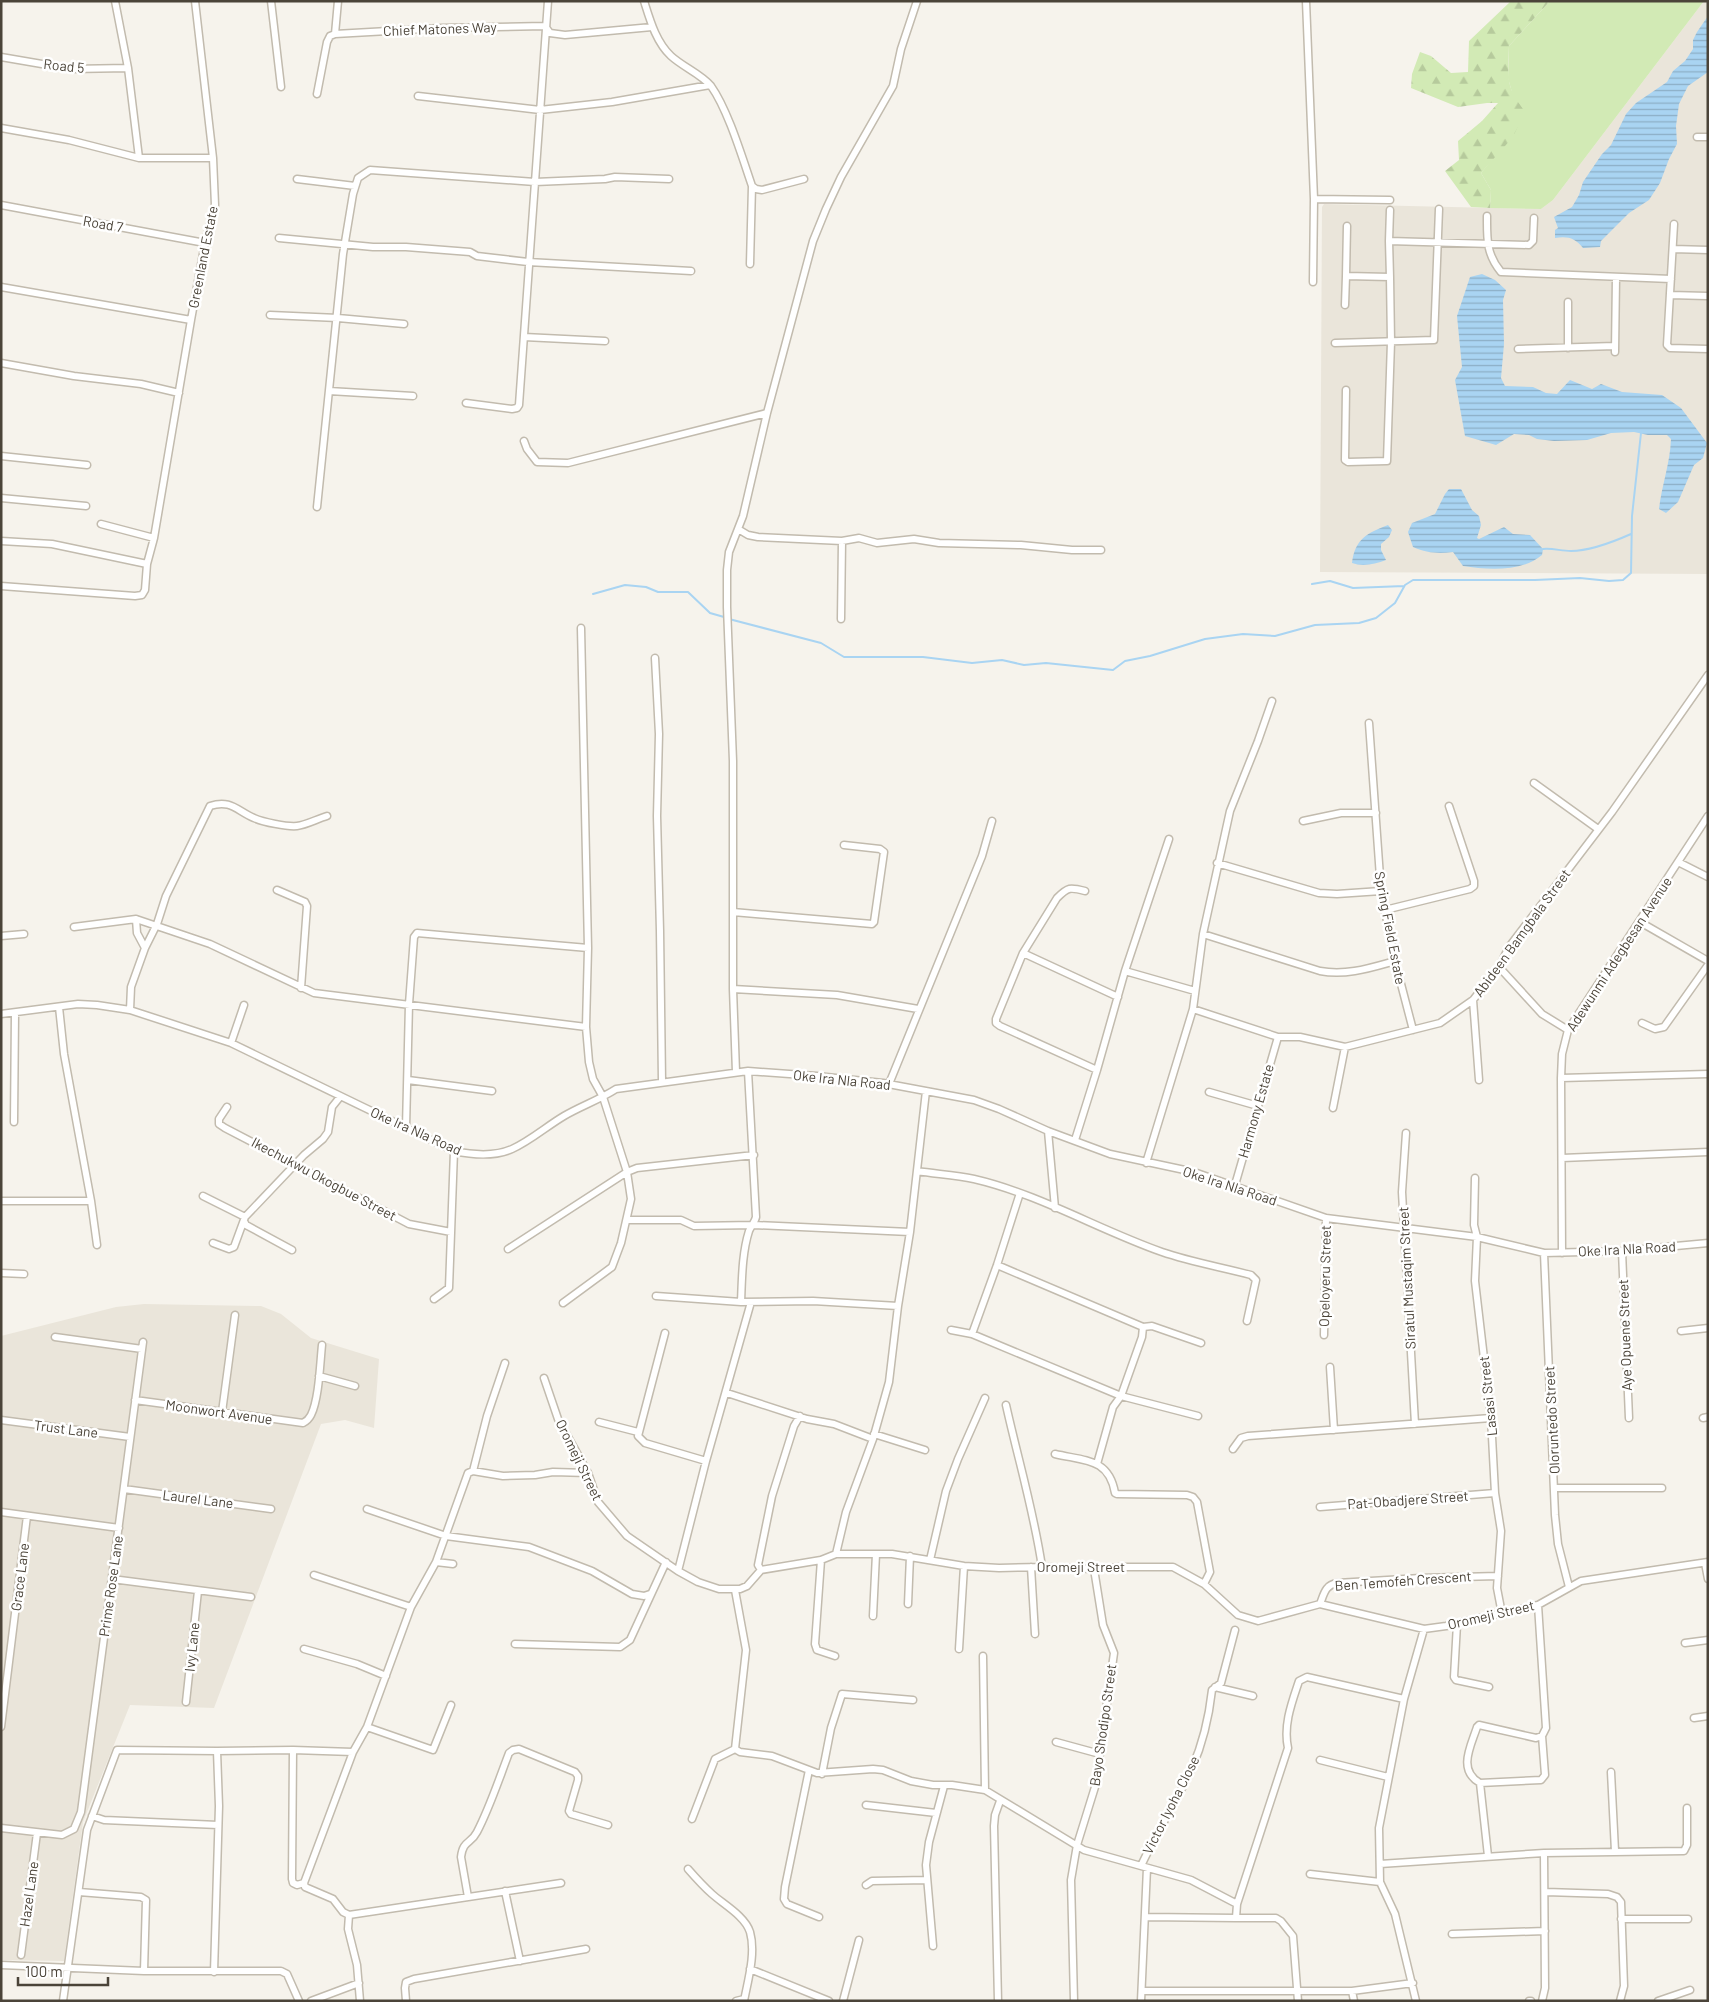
<svg xmlns="http://www.w3.org/2000/svg" width="1709" height="2002" viewBox="0 0 1709 2002" font-family="Barlow,sans-serif">
  <defs>
    <pattern id="forest-firs" width="22" height="20" patternUnits="userSpaceOnUse" patternTransform="scale(1.25)"><rect width="22" height="20" fill="#d2eab5"/><path d="M5 1l3.5 6h-7zM16 11l3.5 6h-7z" fill="#b6ca9c"/></pattern>
    <pattern id="water-rules" width="6" height="5" patternUnits="userSpaceOnUse" patternTransform="scale(1.25)"><rect width="6" height="5" fill="#a9d4f2"/><path d="M0 2.5h6" fill="none" stroke="#8caec5"/></pattern>
  </defs>
  <rect width="100%" height="100%" fill="#f6f3ec"/>
  <path fill="#eae5da" d="M1704,1H1708V574L1320,572L1322,207L1324,204L1541,209L1553,200Z
    M144,1304L261,1306L281,1314L311,1338L379,1359L374,1428L345,1420L321,1424L214,1708L130,1705L83,1822L64,1961L1,1960V1336L116,1307Z"/>
  <path fill="#d2eab5" d="M1550,1H1704L1553,200L1541,209L1490,208L1491,190L1481,173L1494,157L1513,96L1508,78L1509,46Z"/>
  <path fill="url(#forest-firs)" d="M1511,1H1550L1509,46C1508,76 1505,87 1525,111L1513,137L1481,173L1491,190L1490,208L1471,207L1445,171L1459,160L1458,141L1482,121L1498,103H1487L1458,107L1411,88L1412,74L1420,52L1431,56L1451,73L1468,72L1469,41Z"/>
  <path fill="url(#water-rules)" d="M1708,16V72L1688,86L1679,104L1676,126L1677,144L1669,159L1660,183L1649,200L1629,213L1601,241L1600,247L1583,248C1575,238 1568,236 1555,238V230L1558,228L1554,217L1572,207L1579,195L1583,182L1602,154L1611,145L1626,114L1636,103L1667,82L1673,71L1685,61L1693,49V40L1697,32Z
    M1482,274L1495,280L1506,290L1503,300L1504,344L1501,378L1505,386L1533,387L1546,393L1557,394L1570,380L1592,389L1601,384L1622,392L1662,395L1681,408L1707,443L1703,458L1694,465L1678,502L1666,513L1659,509C1662,484 1670,464 1671,439L1667,435H1648L1634,432L1611,433L1587,440L1554,441L1537,439L1529,435L1514,434L1496,445L1465,436L1455,380L1462,367L1457,316L1470,277Z
    M1449,489H1461L1472,510L1479,516L1481,525L1477,538L1479,539L1504,527L1513,534L1530,535L1543,549L1542,555C1522,572 1488,570 1463,566L1453,552C1438,554 1427,553 1413,547L1408,532L1412,523L1435,514L1445,494Z
    M1388,525L1392,530L1389,537L1381,544V550L1386,560C1375,564 1363,567 1352,563C1355,539 1367,533 1388,525Z"/>
  <g fill="none" stroke-linecap="round" stroke-linejoin="round">
    <path stroke="#a9d4f2" stroke-width="2" d="M1543,549C1553,548 1561,551 1571,551C1591,551 1613,542 1631,534
      M1312,584L1330,581L1353,588L1404,586
      M593,594L625,585L646,587L658,592H688L710,613L724,617
      M729,619L821,643L844,657H923L972,663L1002,660L1024,665L1046,663L1113,670L1125,661L1150,656L1205,639L1243,634L1275,636L1315,625L1359,623L1376,618L1395,603L1405,585L1413,580H1535L1580,578L1609,581L1623,580L1631,573L1632,516L1641,433"/>
    <g stroke="#c2bbae" stroke-width="9">
      <path id="minor" d="M115,1L128,68L139,158
        M271,1L281,87
        M644,1C650,20 656,42 671,56C683,67 701,74 711,86C728,110 742,157 752,186L756,189L762,190L804,179
        M1306,1L1314,199L1313,282
        M335,34L441,28L545,26L550,33L565,35L652,27
        M1,57L71,69L128,68
        M317,94L327,42L330,36L335,34L338,1
        M418,96L540,110L612,102L710,85
        M1,128L69,140L139,158H213
        M1697,137H1708
        M297,179L355,186
        M1314,199L1390,200
        M1,205L205,243
        M1487,216C1487,238 1486,254 1501,272L1671,279
        M1674,224L1667,345L1670,348L1708,349
        M1347,226L1346,276L1390,277L1389,241L1529,245L1533,241L1534,218
        M279,238L373,247H406L470,252L477,256L528,262L691,271
        M1389,241L1390,210
        M1673,249L1708,250
        M750,264L752,186
        M1,287L191,320L205,243L215,205L213,158L195,1
        M1670,295L1707,296
        M1568,302V348
        M1345,305L1346,276
        M270,315L338,318L404,324
        M524,337L605,341
        M1335,343L1434,340L1439,209
        M1518,349L1615,346
        M1615,352L1616,277
        M1,363L74,376L141,384L179,393
        M1346,390L1345,460L1348,462L1387,461L1391,342L1390,277
        M329,391L413,396
        M466,403L512,409L517,408L519,405L548,1
        M524,441L527,449L537,462L568,463L767,413
        M1,456L87,465
        M1,498L86,506
        M317,507L343,254L353,194L358,178L370,170L535,182L605,179L615,177L669,179
        M101,524L154,538
        M738,529L748,535L758,537L842,541L859,538L877,543L914,539L939,543L1021,545L1072,550H1101
        M1,541L52,544L147,564L154,538L191,320
        M1,586L135,596L142,595L145,590L147,564
        M841,619L842,541
        M655,658L659,734L657,816L660,931L662,1081
        M1369,723L1381,891L1395,961L1413,1030
        M1534,783L1598,829
        M1303,821L1341,813H1376
        M1678,862L1708,877
        M1217,863L1319,893L1337,894L1381,891
        M277,890L305,902L307,906L301,988
        M1085,891C1070,887 1068,887 1057,898L1023,953L996,1019V1023L1000,1026L1097,1070
        M1385,910L1470,889L1474,886V881L1449,806
        M733,912L872,924L874,922L884,852L880,849L844,845
        M136,919L137,933L145,948
        M1640,922L1708,961
        M74,927L136,919L210,944L314,993L586,1027
        M1203,934L1320,971C1346,976 1370,968 1395,961
        M1,936L24,934
        M1023,953L1118,997
        M1499,967L1542,1014L1568,1030
        M1125,971L1195,991
        M733,989L837,995L918,1009
        M1473,1000L1479,1080
        M59,1007L64,1054L91,1201
        M1193,1009L1278,1037H1300L1345,1047L1440,1023L1473,1000L1499,967L1509,947L1612,812L1708,675
        M130,1010L131,987L145,948L157,924L166,896L210,806C231,799 237,811 254,818C263,822 287,827 297,826C306,825 317,819 327,816
        M1,1014L78,1004L97,1005L130,1010L231,1043L454,1151C473,1155 494,1157 512,1149C530,1141 547,1126 564,1116C581,1106 599,1100 616,1089L748,1071L817,1076L883,1083L974,1100L999,1109L1048,1131L1110,1154L1194,1172L1326,1218L1477,1237L1544,1253L1622,1251L1708,1243
        M1642,1023L1655,1029L1664,1027L1708,965
        M231,1043L244,1005
        M736,1072L733,989V761L727,607V570L729,552L743,516L767,413L813,241L826,209L841,177L893,86L901,49L917,1
        M1561,1078L1708,1074
        M408,1080L492,1091
        M889,1084L982,856L992,821
        M1209,1092L1258,1106
        M227,1107L219,1119V1124L225,1128L409,1224L451,1232
        M1333,1108L1345,1047
        M14,1122L15,1013
        M406,1128L409,1004L414,937L417,933L588,948
        M1048,1131L1055,1208
        M1406,1133L1402,1192L1415,1424
        M1075,1140L1097,1070L1125,971L1169,839
        M1562,1158L1708,1152
        M1146,1163L1193,1009L1203,934L1230,811L1258,741L1272,701
        M917,1171C936,1174 955,1175 974,1179C1039,1194 1099,1230 1162,1252C1191,1262 1221,1267 1251,1275L1256,1280L1247,1321
        M1475,1178L1474,1225L1477,1237L1475,1281L1491,1418L1495,1493L1501,1531L1497,1588L1502,1614
        M1235,1185L1278,1037
        M203,1196L245,1217
        M1,1201H91L97,1245
        M627,1220H681L694,1226L754,1225L910,1232
        M244,1221L246,1225L292,1250
        M213,1243L229,1249L234,1247L245,1217L304,1155L323,1139L328,1132L332,1107L340,1097
        M508,1249L627,1172L637,1168L754,1155
        M1622,1251L1629,1418
        M1544,1253L1555,1515L1558,1544L1569,1587
        M1562,1253L1561,1078L1562,1054L1568,1030L1708,816
        M1,1273L24,1274
        M656,1296L741,1302L813,1301L898,1306
        M434,1299L449,1288L454,1151
        M741,1302C742,1279 742,1253 749,1231C751,1226 755,1222 756,1217L748,1071
        M563,1303L612,1267L621,1243L631,1199L627,1172L603,1097L593,1079L589,1062L586,1027L588,948L581,628
        M1143,1327L1152,1326L1201,1343
        M951,1330L972,1334L1121,1396L1142,1337L1143,1327L997,1265
        M1681,1331L1708,1328
        M665,1333L638,1436L645,1443L706,1461
        M972,1334L997,1265L1020,1193
        M1324,1335L1326,1218
        M55,1337L142,1349
        M1330,1367L1334,1430
        M319,1376L355,1386
        M544,1378L558,1419L588,1473L598,1502L627,1536L678,1571L698,1582L719,1589H740L747,1586L761,1570L821,1560L836,1554H892L964,1566L999,1568L1042,1567L1094,1569L1120,1567H1173L1204,1584L1238,1615L1258,1621L1320,1604L1424,1629L1446,1626L1538,1605L1581,1581L1708,1562
        M727,1393L807,1419L834,1424L873,1439
        M135,1400L303,1423C307,1421 309,1419 311,1415C319,1399 320,1364 322,1345
        M1006,1405C1018,1459 1034,1512 1042,1567
        M222,1412L235,1315
        M1703,1418L1708,1417
        M1,1420L130,1437
        M599,1422L638,1432
        M874,1434L925,1450
        M1233,1449L1241,1438L1248,1436L1491,1418
        M1055,1454C1085,1461 1109,1458 1115,1493L1117,1494L1187,1495L1193,1497L1197,1502L1210,1572L1204,1584
        M1097,1464L1113,1407L1121,1396L1198,1416
        M473,1471L487,1416L505,1363
        M1555,1488H1662
        M124,1489L271,1509
        M1320,1507L1495,1493
        M367,1509L446,1536L529,1547L592,1571L632,1594L644,1596L650,1594
        M1,1512L119,1528
        M836,1554L846,1512L873,1439L889,1382L898,1306L910,1232L926,1091
        M821,1560L815,1644L817,1650L835,1656
        M930,1560L946,1491L958,1459L985,1398
        M436,1562L453,1564
        M1705,1563L1708,1579
        M1031,1567L1035,1634
        M761,1570L758,1565L772,1496L794,1426L800,1416
        M678,1571L706,1461L751,1302
        M314,1575L411,1607
        M112,1579L251,1597
        M735,1590L746,1650L735,1749L740,1752L772,1756L817,1773L873,1769L883,1770L911,1781L933,1785H952L985,1790L1084,1850L1191,1880L1237,1904
        M908,1604L910,1556
        M1320,1604C1324,1594 1325,1585 1337,1583L1421,1578L1498,1576
        M873,1616L876,1554
        M1457,1624L1454,1677L1456,1680L1489,1687
        M1685,1643L1708,1640
        M515,1644L620,1647L630,1640L666,1562
        M304,1649L357,1664L386,1676
        M959,1649L964,1566
        M983,1656L985,1790
        M1215,1687L1253,1696
        M186,1702L198,1591
        M1694,1718L1708,1716
        M1,1727L27,1516
        M367,1727L433,1750L451,1705
        M1056,1742L1100,1754
        M293,1750L292,1879L293,1883L297,1885L304,1883
        M1320,1760L1388,1777
        M809,1770L785,1887L784,1899L787,1904L819,1917
        M1611,1772L1615,1851
        M822,1774L831,1728L842,1694L913,1700
        M1480,1783L1541,1780L1545,1775L1542,1736L1546,1728L1538,1605
        M1480,1783C1457,1770 1471,1746 1477,1727L1479,1725L1536,1738L1542,1736
        M1480,1783L1488,1856
        M866,1805L936,1813
        M92,1816L104,1820L218,1825
        M692,1819L715,1759L735,1749
        M1,1828L62,1835L74,1829L81,1812L143,1342
        M1380,1864L1544,1853L1684,1851L1687,1845V1808
        M1141,1866C1156,1833 1177,1801 1192,1768C1203,1743 1209,1717 1212,1690L1221,1683L1235,1630
        M688,1869C695,1877 703,1886 712,1894C723,1904 745,1916 750,1932C756,1953 748,1980 744,2001
        M1310,1874L1380,1882
        M561,1883L349,1915L343,1912L333,1899L305,1887L304,1883L353,1752L367,1727L411,1607L436,1562L468,1473L473,1471L503,1476L535,1475L553,1472L588,1473
        M866,1885L872,1881L927,1880
        M505,1891L520,1961
        M79,1892L141,1897L146,1900L144,1971
        M1546,1892L1608,1894L1617,1897L1621,1902L1624,1986L1620,2001
        M468,1897L461,1857C463,1840 471,1844 477,1832C490,1807 499,1779 509,1753L513,1750L519,1749L575,1772L578,1776V1780L569,1811L571,1814L608,1825
        M349,1915L348,1929L357,1965L360,2001
        M1145,1917L1236,1918
        M1621,1919H1688
        M1452,1934L1545,1931
        M933,1946L926,1865L929,1842L944,1786
        M21,1955L37,1833
        M1,1965L144,1971H281L287,1974L299,2001
        M750,1969L829,2001
        M214,1972L219,1806L217,1751
        M1142,1991H1352L1413,1983
        M1352,1991L1354,2001
        M63,2001L87,1830L117,1750L217,1751L293,1750L353,1752
        M311,2001L359,1983
        M406,2001L405,1988L406,1982L414,1979L586,1949
        M736,2001L744,1999
        M843,2001L859,1940
        M998,2001L994,1826L995,1815L1000,1801
        M1074,2001L1071,1880L1077,1845L1095,1787L1114,1653L1103,1625L1094,1569
        M1141,2001L1147,1868
        M1298,2001L1293,1936L1281,1921L1276,1918H1236L1237,1904L1288,1748C1283,1725 1292,1702 1299,1681L1307,1677L1404,1699
        M1416,2001L1395,1914L1380,1882L1379,1828L1404,1699L1424,1629
        M1529,2001H1531
        M1542,2001L1545,1988L1544,1853
        M1658,2001L1690,1990"/>
    </g>
    <use href="#minor" stroke="#fff" stroke-width="6"/>
  </g>
  <g text-anchor="middle" stroke-width="5" stroke-linejoin="round" paint-order="stroke">
    <g font-size="14" fill="#4b4439" stroke="#fff">
      <text transform="translate(440 29) rotate(-2)" y="5">Chief Matones Way</text>
      <text transform="translate(64 66) rotate(6)" y="5">Road 5</text>
      <text transform="translate(103 224) rotate(10)" y="5">Road 7</text>
      <text transform="translate(203 257) rotate(-79)" y="5">Greenland Estate</text>
      <text transform="translate(1390 928) rotate(79)" y="5">Spring Field Estate</text>
      <text transform="translate(1522 933) rotate(-54)" y="5">Abideen Bamgbala Street</text>
      <text transform="translate(1619 954) rotate(-57)" y="5">Adewunmi Adegbesan Avenue</text>
      <text transform="translate(842 1080) rotate(6)" y="5">Oke Ira Nla Road</text>
      <text transform="translate(1256 1111) rotate(-74)" y="5">Harmony Estate</text>
      <text transform="translate(416 1131) rotate(24)" y="5">Oke Ira Nla Road</text>
      <text transform="translate(324 1179) rotate(28)" y="5">Ikechukwu Okogbue Street</text>
      <text transform="translate(1230 1186) rotate(18)" y="5">Oke Ira Nla Road</text>
      <text transform="translate(1627 1249) rotate(-3)" y="5">Oke Ira Nla Road</text>
      <text transform="translate(1325 1276) rotate(-89)" y="5">Opeloyeru Street</text>
      <text transform="translate(1407 1278) rotate(-93)" y="5">Siratul Mustaqim Street</text>
      <text transform="translate(1625 1335) rotate(-92)" y="5">Aye Opuene Street</text>
      <text transform="translate(1488 1396) rotate(-96)" y="5">Lasasi Street</text>
      <text transform="translate(219 1412) rotate(8)" y="5">Moonwort Avenue</text>
      <text transform="translate(1552 1420) rotate(-93)" y="5">Oloruntedo Street</text>
      <text transform="translate(66 1429) rotate(7)" y="5">Trust Lane</text>
      <text transform="translate(579 1460) rotate(64)" y="5">Oromeji Street</text>
      <text transform="translate(198 1499) rotate(7)" y="5">Laurel Lane</text>
      <text transform="translate(1408 1500) rotate(-4)" y="5">Pat-Obadjere Street</text>
      <text x="1081" y="1572">Oromeji Street</text>
      <text transform="translate(20 1577) rotate(-83)" y="5">Grace Lane</text>
      <text transform="translate(1403 1581) rotate(-4)" y="5">Ben Temofeh Crescent</text>
      <text transform="translate(111 1586) rotate(-82)" y="5">Prime Rose Lane</text>
      <text transform="translate(1491 1615) rotate(-13)" y="5">Oromeji Street</text>
      <text transform="translate(192 1647) rotate(-84)" y="5">Ivy Lane</text>
      <text transform="translate(1103 1725) rotate(-82)" y="5">Bayo Shodipo Street</text>
      <text transform="translate(1171 1805) rotate(-63)" y="5">Victor Iyoha Close</text>
      <text transform="translate(29 1894) rotate(-82)" y="5">Hazel Lane</text>
    </g>
  </g>
  <rect width="1709" height="2002" fill="none" stroke="#4b4439" stroke-width="5"/>
  <path d="M18 1977v8h90v-8" fill="none" stroke="#4b4439" stroke-width="2.5"/>
  <text x="25" y="1977" font-size="15" fill="#4b4439" stroke="#ffffff" stroke-width="4" paint-order="stroke">100 m</text>
</svg>
